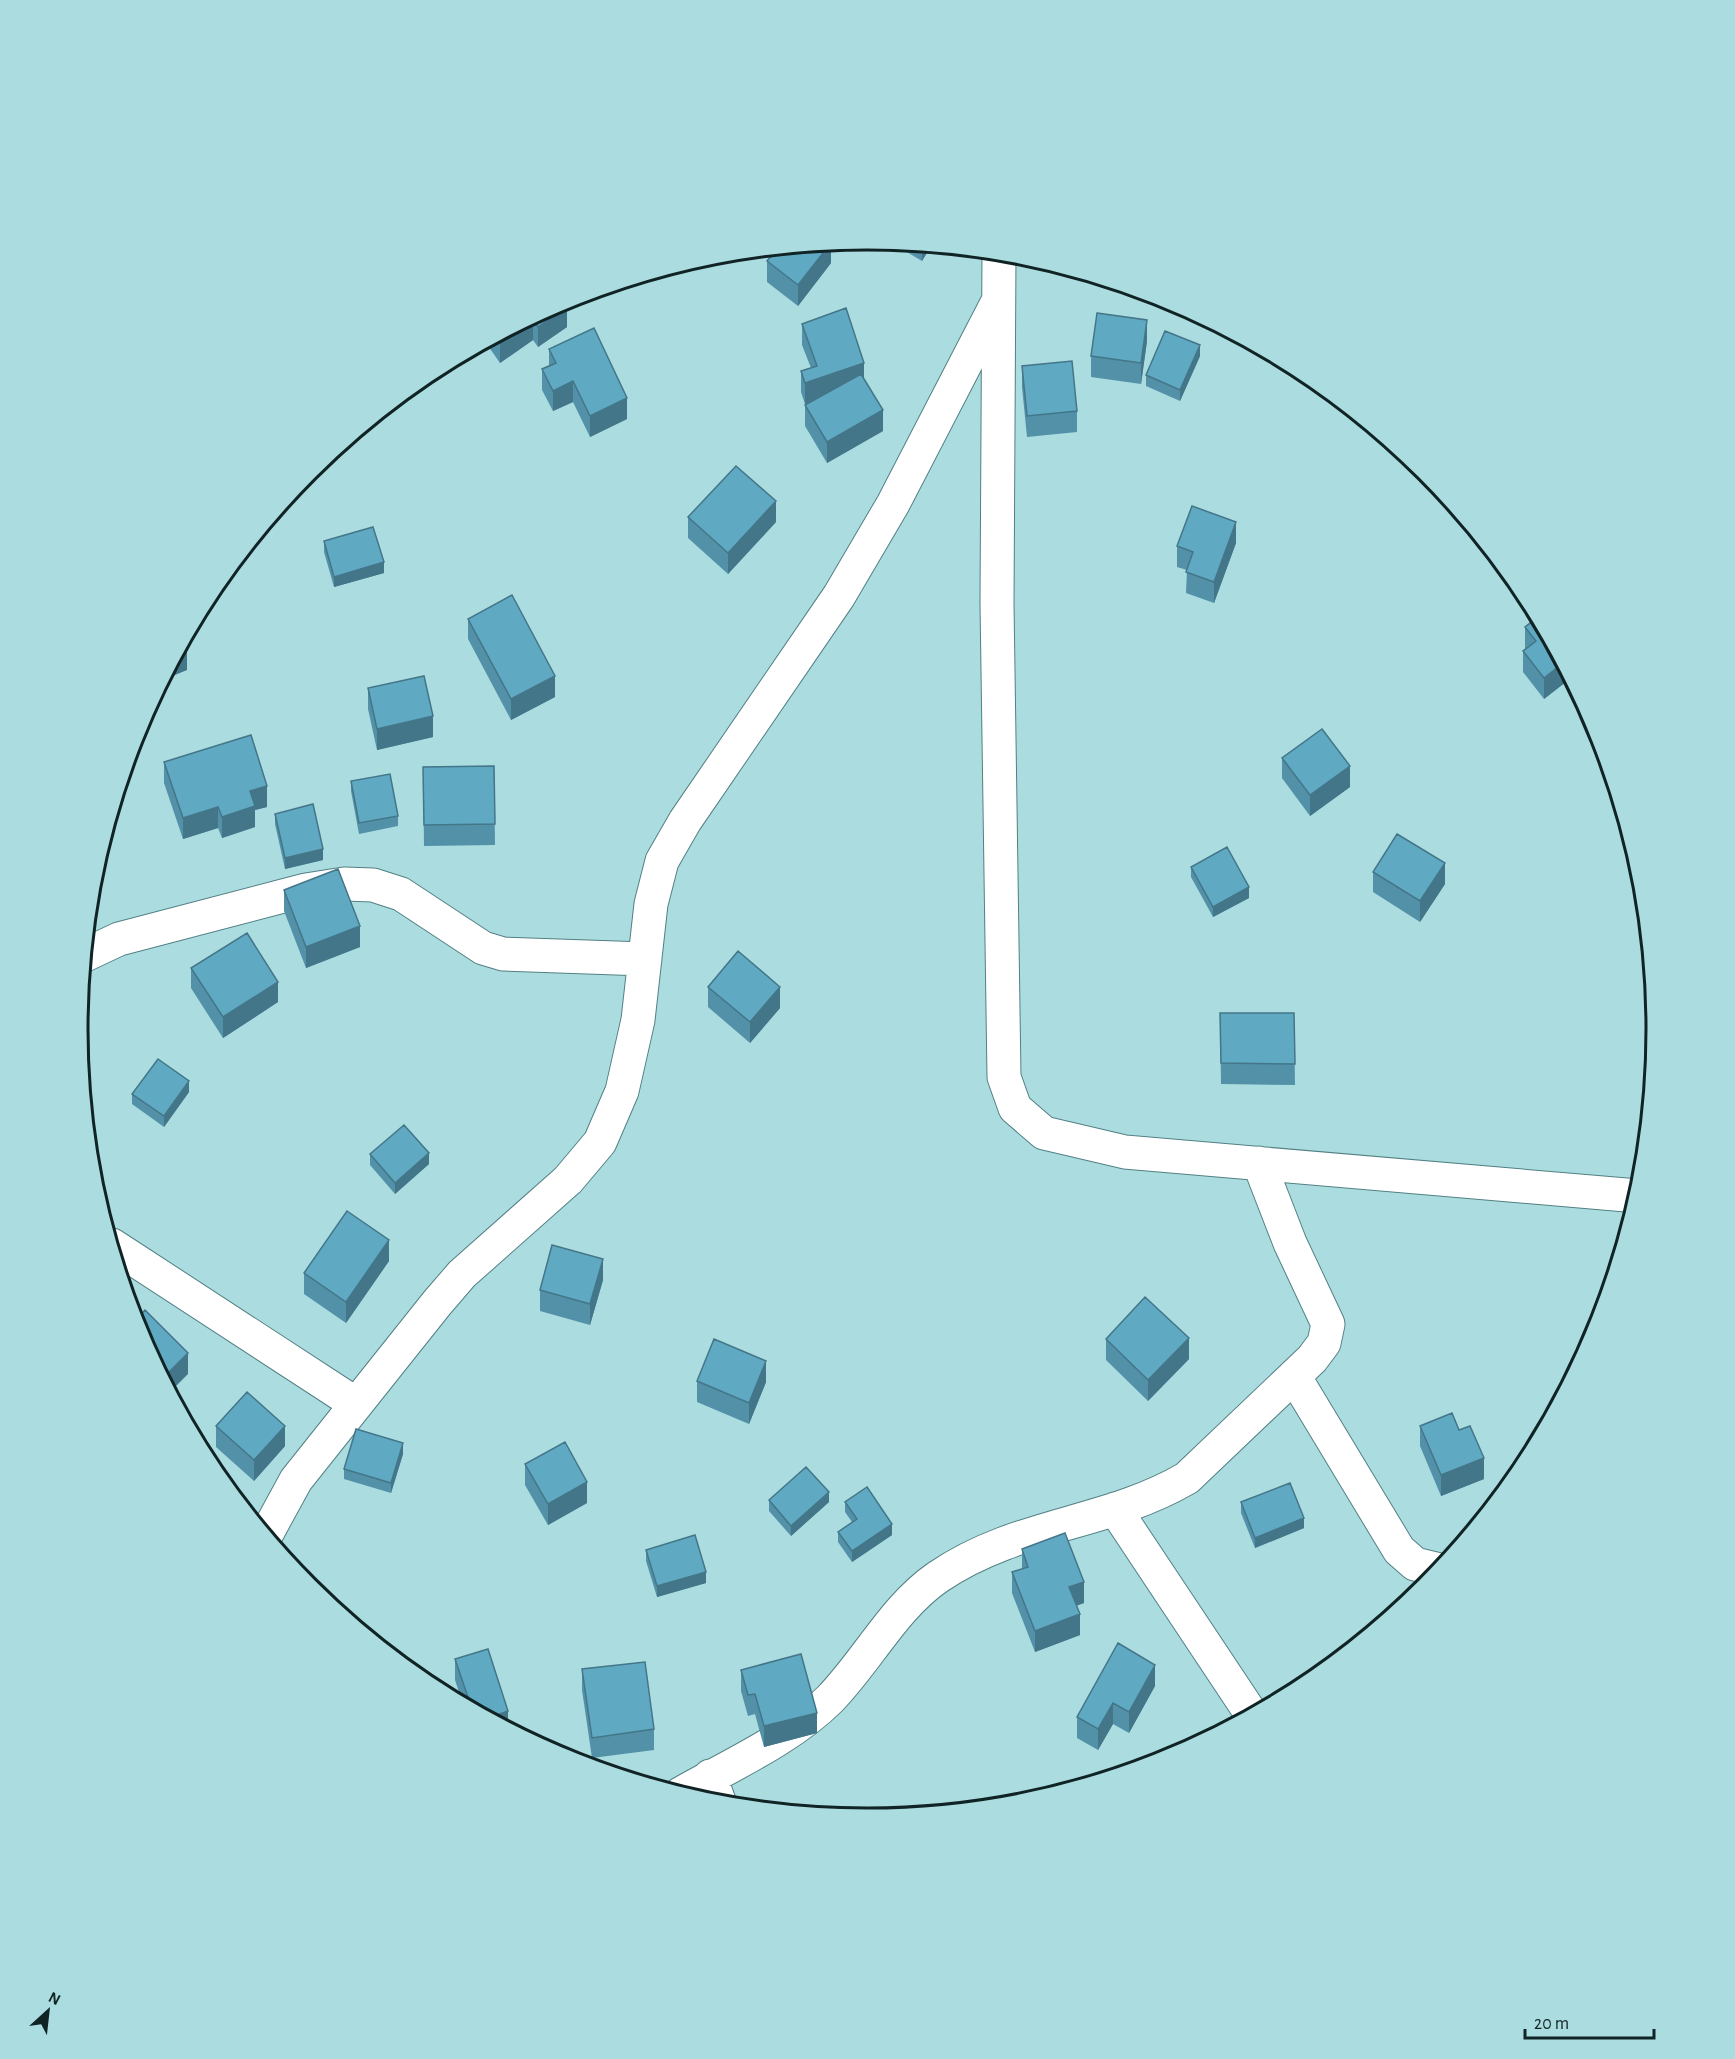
<svg xmlns="http://www.w3.org/2000/svg" width="1735" height="2059" viewBox="0 0 1735 2059" font-family="'Alegreya Sans',sans-serif">
  <rect width="100%" height="100%" fill="#abdce0"/>
  <g fill="none" stroke-linecap="round" stroke-linejoin="round">
    <g stroke="#528084" stroke-width="35">
      <path id="minor" d="M999,253L997,603L1004,1077L1015,1108L1044,1133L1125,1152L1638,1196
        M85,955L119,939L306,890L344,884L373,885L401,894L483,948L503,954L645,959
        M112,1245L356,1404
        M1294,1376L1399,1550L1415,1564L1440,1570
        M1115,1509L1252,1715
        M266,1535L296,1480L437,1303L462,1274L568,1180L600,1142L622,1091L638,1020L651,904L662,861L685,821L839,596L893,504L996,305
        M710,1776L720,1804
        M680,1794C729,1766 790,1739 830,1699C868,1660 893,1608 938,1577C1017,1523 1107,1525 1187,1478L1312,1359L1324,1343L1328,1324L1290,1243L1259,1163"/>
    </g>
    <use href="#minor" stroke="#fff" stroke-width="33"/>
  </g>
  <path fill="#5391a8" d="M890,242L931,246L922,261Z
    M831,244V263L798,306L767,282V261Z
    M563,301L567,327L538,347L533,340L500,363L486,343Z
    M802,324L864,379L883,431L827,463L805,426V405L811,402L805,404L801,392V371L811,368L802,345Z
    M1147,341L1141,384L1091,377V356Z
    M549,349L627,419L590,437L573,402L553,411L542,390V369L549,366Z
    M1200,356L1180,401L1146,386V375Z
    M1022,366L1077,411V432L1027,437L1022,387Z
    M688,517L776,522L728,574L688,538Z
    M324,541L384,573L334,587L324,552Z
    M1236,543L1214,603L1186,593L1187,570L1177,567V546Z
    M1538,617L1571,678L1544,699L1523,672V651L1526,649L1525,648V627Z
    M468,619L555,697L511,720L468,639Z
    M368,688L433,737L377,750L368,709Z
    M1282,758L1350,787L1310,816L1282,778Z
    M164,762L267,807L255,810V827L222,838L218,828L183,839L164,783Z
    M494,766L495,845L424,846L423,767Z
    M351,781L398,816V826L359,834L351,791Z
    M275,814L323,860L285,869L275,824Z
    M1191,867L1249,898L1213,917L1191,877Z
    M1373,872L1445,884L1420,922L1373,892Z
    M284,890L360,947L306,968L284,911Z
    M191,968L278,1002L223,1038L191,988Z
    M708,987L780,1008L750,1043L708,1007Z
    M1220,1013H1294L1295,1085L1221,1084Z
    M189,1092L164,1127L132,1104V1094Z
    M370,1154L429,1164L395,1194L370,1165Z
    M389,1261L346,1323L304,1294V1273Z
    M603,1280L590,1325L540,1311V1290Z
    M1106,1339L1189,1359L1148,1401L1106,1360Z
    M697,1381L766,1382L749,1424L697,1402Z
    M216,1426L285,1446L254,1481L216,1447Z
    M1420,1426L1459,1430L1484,1479L1441,1496L1420,1446Z
    M403,1454L391,1493L344,1479V1469Z
    M525,1464L587,1503L548,1525L525,1485Z
    M769,1500L829,1502L791,1536L769,1511Z
    M845,1502L892,1535L852,1562L838,1542V1532L852,1522L845,1512Z
    M1241,1502L1304,1528L1255,1548L1241,1513Z
    M1022,1549L1084,1603L1076,1606L1080,1635L1035,1652L1012,1593V1572L1022,1569Z
    M646,1550L706,1583L657,1597L646,1561Z
    M455,1659L508,1728L463,1704L455,1680Z
    M582,1669L654,1729V1750L592,1758L582,1690Z
    M741,1670L817,1733L764,1747L755,1714L748,1716L741,1691Z
    M1155,1686L1129,1733L1113,1724L1098,1750L1077,1738V1717Z"/>
  <path fill="#437688" d="M830,244H831V263L798,306V285Z
    M922,245L931,246L922,261Z
    M567,306V327L538,347V327Z
    M533,319V340L500,363V342Z
    M1147,320V341L1141,384V363Z
    M1200,345V356L1180,401V390Z
    M864,363V383L805,404V383Z
    M573,381V402L553,411V391Z
    M627,398V419L590,437V416Z
    M883,410V431L827,463V442Z
    M776,501V522L728,574V553Z
    M1236,522V543L1214,603V582Z
    M384,562V573L334,587V577Z
    M187,650V670L163,680L178,653Z
    M1563,663L1571,678L1544,699V678Z
    M555,676V697L511,720V699Z
    M433,716V737L377,750V729Z
    M1350,766V787L1310,816V795Z
    M267,786V807L255,810V827L222,838V817L250,791Z
    M218,807V828L183,839V818Z
    M323,849V860L285,869V858Z
    M1445,863V884L1420,922V901Z
    M1249,887V898L1213,917V907Z
    M360,926V947L306,968V947Z
    M278,982V1002L223,1038V1017Z
    M780,987V1008L750,1043V1022Z
    M189,1081V1092L164,1127V1116Z
    M429,1153V1164L395,1194V1183Z
    M389,1240V1261L346,1323V1302Z
    M603,1259V1280L590,1325V1304Z
    M1189,1338V1359L1148,1401V1380Z
    M188,1353V1374L170,1392L163,1378Z
    M766,1361V1382L749,1424V1403Z
    M285,1426V1446L254,1481V1460Z
    M403,1443V1454L391,1493V1483Z
    M1484,1458V1479L1441,1496V1475Z
    M587,1482V1503L548,1525V1504Z
    M829,1492V1502L791,1536V1526Z
    M1304,1518V1528L1255,1548V1538Z
    M892,1524V1535L852,1562V1551Z
    M706,1572V1583L657,1597V1586Z
    M1084,1582V1603L1069,1608V1587Z
    M1080,1614V1635L1035,1652V1631Z
    M1155,1665V1686L1129,1733V1712Z
    M1113,1703V1724L1098,1750V1729Z
    M508,1711V1728L488,1718Z
    M817,1713V1733L764,1747V1726Z"/>
  <path fill="#60a9c3" stroke="#437688" stroke-width="1.5" d="M830,244L798,285L767,261L777,249Z
    M563,301L567,306L538,327L533,319L500,342L496,337Z
    M846,308L864,363L805,383L801,371L817,366L802,324Z
    M1097,313L1147,320L1141,363L1091,356Z
    M594,328L627,398L590,416L573,381L553,391L542,369L556,363L549,349Z
    M1165,331L1200,345L1180,390L1146,375Z
    M1072,361L1077,411L1027,416L1022,366Z
    M861,374L883,410L827,442L805,405Z
    M736,466L776,501L728,553L688,517Z
    M1192,506L1236,522L1214,582L1186,572L1193,552L1177,546Z
    M373,527L384,562L334,577L324,541Z
    M512,595L555,676L511,699L468,619Z
    M1538,617L1563,663L1544,678L1523,651L1536,641L1525,627Z
    M184,642L187,650L178,653Z
    M424,676L433,716L377,729L368,688Z
    M1322,729L1350,766L1310,795L1282,758Z
    M251,735L267,786L250,791L255,806L222,817L218,807L183,818L164,762Z
    M494,766L495,824L424,825L423,767Z
    M390,774L398,816L359,823L351,781Z
    M313,804L323,849L285,858L275,814Z
    M1397,834L1445,863L1420,901L1373,872Z
    M1227,847L1249,887L1213,907L1191,867Z
    M338,869L360,926L306,947L284,890Z
    M247,933L278,982L223,1017L191,968Z
    M738,951L780,987L750,1022L708,987Z
    M1220,1013H1294L1295,1064L1221,1063Z
    M158,1059L189,1081L164,1116L132,1094Z
    M404,1125L429,1153L395,1183L370,1154Z
    M347,1211L389,1240L346,1302L304,1273Z
    M552,1245L603,1259L590,1304L540,1290Z
    M1145,1297L1189,1338L1148,1380L1106,1339Z
    M145,1310L188,1353L163,1378L138,1331L135,1321Z
    M714,1339L766,1361L749,1403L697,1381Z
    M247,1392L285,1426L254,1460L216,1426Z
    M1452,1413L1459,1430L1470,1426L1484,1458L1441,1475L1420,1426Z
    M356,1429L403,1443L391,1483L344,1469Z
    M565,1442L587,1482L548,1504L525,1464Z
    M806,1467L829,1492L791,1526L769,1500Z
    M1290,1483L1304,1518L1255,1538L1241,1502Z
    M867,1487L892,1524L852,1551L838,1532L857,1519L845,1502Z
    M1065,1533L1084,1582L1069,1587L1080,1614L1035,1631L1012,1572L1028,1567L1022,1549Z
    M695,1535L706,1572L657,1586L646,1550Z
    M1118,1643L1155,1665L1129,1712L1113,1703L1098,1729L1077,1717Z
    M488,1649L508,1711L488,1718L472,1709L455,1659Z
    M801,1654L817,1713L764,1726L755,1694L748,1695L741,1670Z
    M645,1662L654,1729L592,1738L582,1669Z"/>
  <path d="M0 0H1735V2059H0ZM88 1029a779 779 0 1 1 1558 0a779 779 0 1 1-1558 0Z" fill="#abdce0" fill-rule="evenodd"/>
  <path fill="none" stroke="#102325" stroke-width="3" d="M88 1029a779 779 0 1 1 1558 0a779 779 0 1 1-1558 0Z"/>
  <g transform="translate(48 2011) rotate(27)" stroke="#abdce0" stroke-width="4.5" paint-order="stroke">
  <path d="M0-4.5L10 22L0 15L-10 22Z" fill="#102325"/>
  <text y="-9" font-size="16" font-weight="bold" text-anchor="middle" fill="#102325">N</text>
  </g>
  <path d="M1525 2029v9h129v-9" fill="none" stroke="#102325" stroke-width="3"/>
  <text x="1534" y="2029" font-size="18" fill="#102325" stroke="#abdce0" stroke-width="4.5" paint-order="stroke">20 m</text>
</svg>
